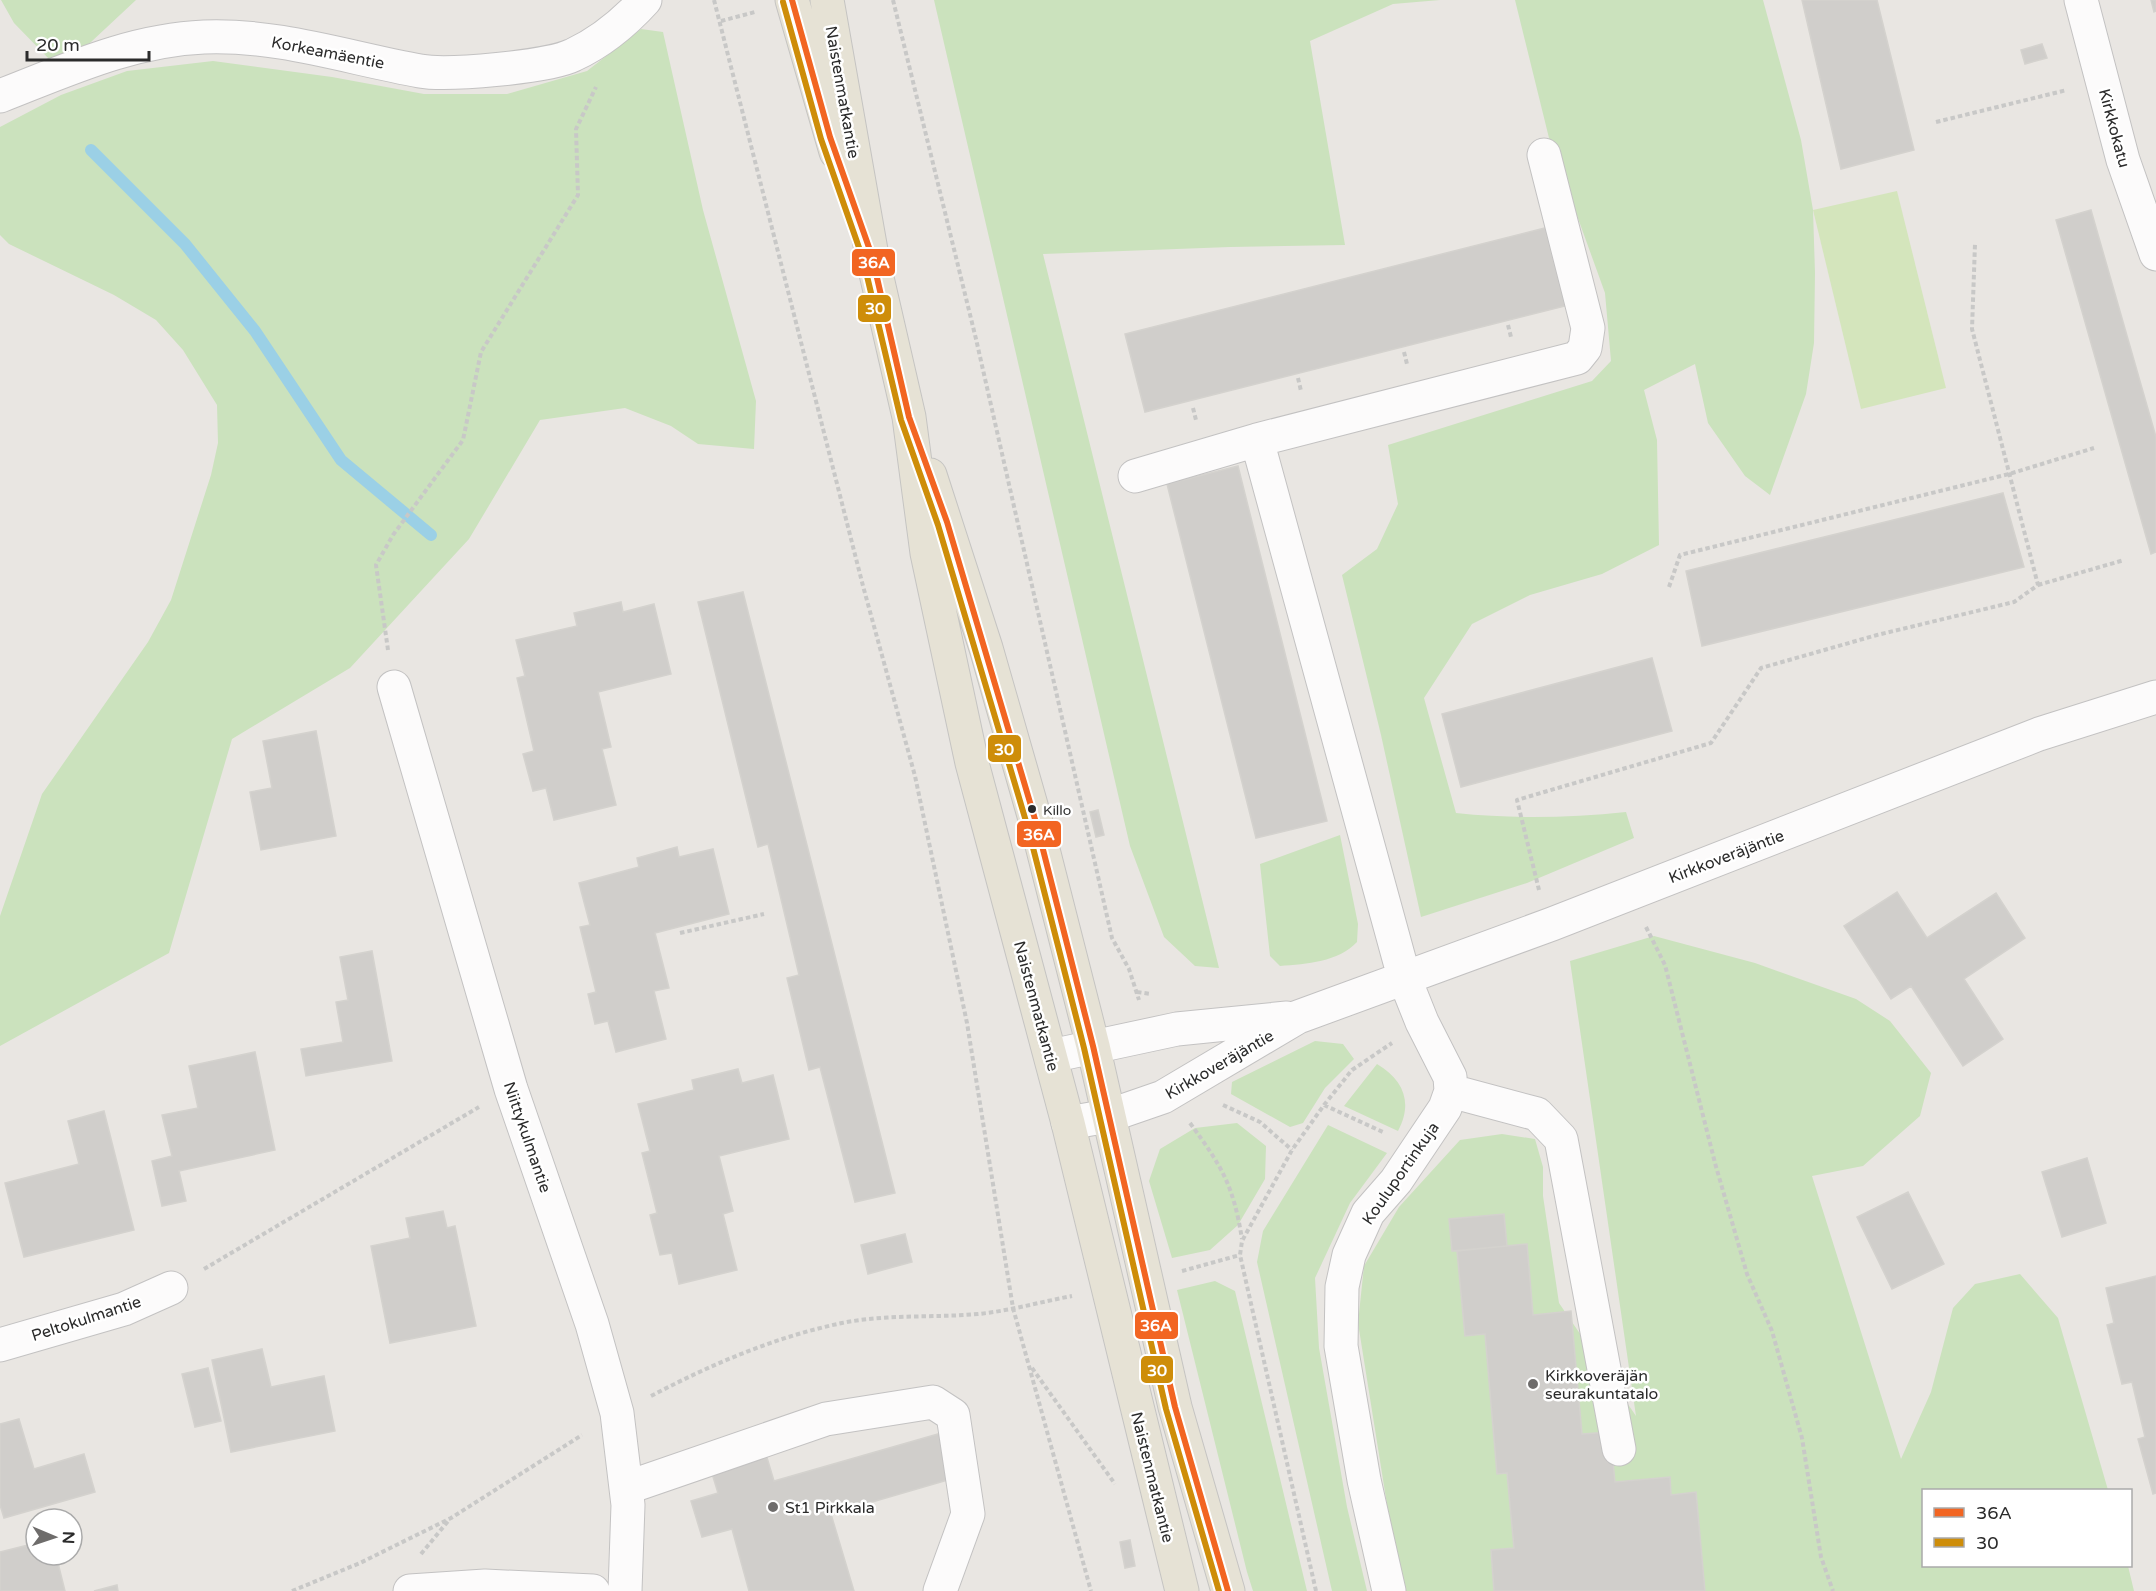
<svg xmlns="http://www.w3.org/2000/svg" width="2156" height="1591" viewBox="0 0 2156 1591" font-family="'Varela Round',sans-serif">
  <rect width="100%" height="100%" fill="#e9e6e2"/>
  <path fill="#cbe2bd" d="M1,0H136L76,56L50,60L14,23Z
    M934,0H1440L1393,4L1310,41L1345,245L1230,247L1043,254L1219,968L1195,966L1164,937L1130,846Z
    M1515,0H1763L1801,140L1813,210L1815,273L1814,343L1806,394L1770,495L1745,476L1708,423L1695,364L1644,390L1657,440L1659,545L1602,574L1530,595L1472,624L1424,698L1456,813C1513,819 1568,818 1626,812L1634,838L1527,883L1421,917L1381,735L1342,575L1377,549L1398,504L1388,445L1592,381L1611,361L1605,293L1549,138Z
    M641,29L663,32L703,210L756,401L754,449L698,444L671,426L625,408L540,420L469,539L350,668L232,739L169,953L0,1046V916L42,794L148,642L171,600L211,475L218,443L217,405L183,350L156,320L114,295L9,244L0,235V127L61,95L127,71L213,61L332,77L424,94H507L587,71Z
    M1340,835L1358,924L1357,942C1338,962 1307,964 1280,966L1270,956L1260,864Z
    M1654,936L1755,963L1856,999L1890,1021L1931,1073L1920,1116L1863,1166L1812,1176L1901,1459L1931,1392L1953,1308L1975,1284L2020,1274L2058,1318L2108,1490H1924V1566H2128L2134,1591H1405L1396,1561L1358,1323L1364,1266L1399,1207L1460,1140L1502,1134L1535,1139L1543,1167V1196L1559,1303L1636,1416L1570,961Z
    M1315,1041L1343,1044L1354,1059L1325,1088L1303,1123L1290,1127L1231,1094L1232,1082Z
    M1377,1064C1404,1080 1413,1103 1398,1131L1344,1106Z
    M1237,1123L1266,1146L1265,1179L1238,1225L1210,1250L1172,1258L1149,1181L1160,1149L1195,1128Z
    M1328,1125L1387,1153L1350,1203L1315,1278L1319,1348L1347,1507L1367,1591H1332L1257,1262L1263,1231Z
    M1215,1281L1235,1291L1307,1591H1253L1247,1572L1177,1290Z"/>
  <path fill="#d4e5bc" d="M1897,191L1946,388L1861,409L1813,210Z"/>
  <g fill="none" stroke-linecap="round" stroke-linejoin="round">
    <path stroke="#9bd0e6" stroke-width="12" d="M91,150L185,244L255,331L341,460L431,535"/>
  </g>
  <path fill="#d0cecb" stroke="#d4d2ce" stroke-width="1.5" d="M1802,0H1877L1914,150L1841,169Z
    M2151,0H2156V11L2154,12Z
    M2042,44L2047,58L2025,64L2021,50Z
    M2091,210L2156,437V552L2151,554L2056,220Z
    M1545,228L1565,306L1145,412L1125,334Z
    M1238,466L1327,821L1256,838L1167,484Z
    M2003,493L2024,567L1702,646L1686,571Z
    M743,592L895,1193L855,1202L820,1067L809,1070L787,978L799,975L768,844L758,847L698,602Z
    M621,602L623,612L654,604L671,674L598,692L611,747L602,749L616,805L554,820L546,788L533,791L523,754L534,751L517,678L525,676L516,640L577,626L574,613Z
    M1652,658L1672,731L1461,787L1442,714Z
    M316,731L336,836L261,850L250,792L272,788L263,741Z
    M1098,810L1104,835L1096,837L1090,812Z
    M677,847L679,857L713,849L729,914L655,933L669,988L654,991L666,1039L616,1052L608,1021L595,1024L588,994L596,992L580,927L590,925L579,883L639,867L637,858Z
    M1897,892L1927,938L1996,893L2025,938L1964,979L2003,1039L1963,1066L1911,986L1891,999L1844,926Z
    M372,951L392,1061L306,1076L301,1049L343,1042L336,1002L348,1000L340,957Z
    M255,1052L275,1150L179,1171L186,1201L162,1206L152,1161L172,1156L162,1115L198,1108L189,1066Z
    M738,1069L742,1083L773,1075L789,1139L719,1156L733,1211L723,1214L737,1270L679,1284L672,1253L660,1255L650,1215L657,1213L642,1153L650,1151L638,1104L694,1090L692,1080Z
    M104,1111L134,1230L24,1257L5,1183L79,1164L68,1121Z
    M2087,1158L2106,1223L2062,1237L2042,1172Z
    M1908,1192L1944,1264L1892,1289L1857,1217Z
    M443,1211L447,1228L455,1226L476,1326L390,1343L371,1246L410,1238L406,1218Z
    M1504,1214L1507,1246L1452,1251L1449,1219Z
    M905,1234L912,1262L868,1274L861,1245Z
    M1527,1244L1533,1315L1571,1311L1582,1434L1610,1432L1615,1482L1670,1477L1671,1495L1696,1492L1705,1591H1494L1491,1550L1514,1548L1507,1473L1497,1474L1485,1334L1465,1336L1457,1251Z
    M2156,1276V1493L2153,1494L2138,1439L2145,1437L2132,1382L2122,1384L2107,1325L2114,1323L2106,1288Z
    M262,1349L271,1387L324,1376L335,1431L231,1452L212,1360Z
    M208,1368L221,1421L195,1427L182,1374Z
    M19,1419L34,1469L84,1454L95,1492L4,1518L0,1505V1424Z
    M945,1432L958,1477L831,1514L854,1591H749L732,1529L702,1537L691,1501L718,1493L710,1467L765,1451L774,1481Z
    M1130,1540L1135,1566L1125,1568L1120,1542Z
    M36,1543V1555H56L65,1591H0V1552Z
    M117,1585L118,1591H94Z"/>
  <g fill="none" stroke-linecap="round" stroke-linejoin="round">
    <g stroke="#c3c2c2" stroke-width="35">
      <path id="minor" d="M2081,0L2123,160L2156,254
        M0,96C67,70 131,40 204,37C278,34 348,58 420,71C447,76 549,67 573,55C601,42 624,23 645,0
        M1257,440L1404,977L1422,1022L1450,1077L1451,1091L1445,1108L1396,1181L1368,1213L1349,1255L1342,1287L1341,1346L1364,1480L1389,1591
        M1135,476L1257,440L1577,358L1585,348L1588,328L1544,155
        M394,687L511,1089L592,1324L617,1413L628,1505L625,1591
        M1051,1056L1177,1029L1287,1018
        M1451,1091L1537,1114L1561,1139L1619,1449
        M1068,1123L1108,1116L1163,1097L1298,1017L1552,924L2039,734L2156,697
        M0,1345L124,1309L171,1288
        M626,1488L826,1419L933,1402L953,1415L968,1514L940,1591
        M410,1591L485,1586L593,1591"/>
    </g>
    <g stroke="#c5c4c2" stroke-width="35">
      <path id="major" d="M792,0L836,152
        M827,0L872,256L909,417L927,553L972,763L1068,1123L1182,1591
        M930,475L986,648L1037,826L1093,1046L1175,1407L1228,1591"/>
    </g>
    <path stroke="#c8c8c7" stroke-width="4" stroke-dasharray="4.5 3" stroke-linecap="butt" d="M714,0L863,586L915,776L967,1023L1013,1308L1091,1591
      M893,0L976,339L1112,938L1129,969L1139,1000
      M721,21L755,12
      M1936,122L2067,90
      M1508,325L1511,337
      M1404,352L1407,364
      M1298,378L1301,391
      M1193,408L1196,420
      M2038,585L2124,560
      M1669,587L1680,555L2009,474L2094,448
      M388,650L376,565L393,535L463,440L481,352L578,195L576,129L596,87
      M1539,890L1517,800L1711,743L1761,668L1877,635L2014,602L2038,585L1972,329L1975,244
      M1646,927L1665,965L1715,1163L1747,1274L1772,1331L1802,1438L1821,1557L1833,1591
      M680,933L764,914
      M1137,992L1151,994
      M1223,1105L1260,1122L1292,1150
      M1324,1105L1385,1133
      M1190,1123C1222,1167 1233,1184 1242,1239
      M204,1269L479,1107
      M1182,1271L1240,1255
      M1032,1368L1115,1484
      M651,1396C712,1364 775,1337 842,1323C887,1314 933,1318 978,1314C1009,1311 1040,1302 1072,1296
      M421,1554L449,1520
      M292,1591L360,1563L451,1518L582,1435
      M1316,1591L1240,1255L1242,1241L1292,1150L1324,1105L1352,1070L1392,1043"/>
    <use href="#minor" stroke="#fcfbfb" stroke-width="33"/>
    <use href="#major" stroke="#e6e2d5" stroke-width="33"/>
    <g stroke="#fff" stroke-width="10">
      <path id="bus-1" d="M792,0L830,137L872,256L909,417L947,522L1037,826L1093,1046L1175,1407L1228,1591"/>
    </g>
    <g stroke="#fff" stroke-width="10">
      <path id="bus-2" d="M783,2L821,139L863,259L901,420L938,525L1028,828L1084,1048L1166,1409L1219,1591"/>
    </g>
    <use href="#bus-1" stroke="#f26522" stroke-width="6"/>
    <use href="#bus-2" stroke="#ce8d09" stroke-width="6"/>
  </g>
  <circle fill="#2b2b2b" stroke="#fff" stroke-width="2" cx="1032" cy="809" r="5"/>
  <g fill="#6e6c6b" stroke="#fff" stroke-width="2">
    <circle cx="1533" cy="1384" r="6"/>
    <circle cx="773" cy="1507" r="6"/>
  </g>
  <g text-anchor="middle" stroke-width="5" stroke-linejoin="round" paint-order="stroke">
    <g font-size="14" fill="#2b2b2b" stroke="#fff" text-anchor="start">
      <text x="1043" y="815">Killo</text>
    </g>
    <g font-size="16" fill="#2b2b2b" stroke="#fff">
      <text transform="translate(328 52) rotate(11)" y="6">Korkeamäentie</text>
      <text transform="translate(843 92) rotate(80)" y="6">Naistenmatkantie</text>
      <text transform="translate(2115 128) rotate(75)" y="6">Kirkkokatu</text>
      <text transform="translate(1726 856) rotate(-21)" y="6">Kirkkoveräjäntie</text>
      <text transform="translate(1037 1006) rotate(75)" y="6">Naistenmatkantie</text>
      <text transform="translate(1219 1064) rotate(-30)" y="6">Kirkkoveräjäntie</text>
      <text transform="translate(528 1137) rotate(71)" y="6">Niittykulmantie</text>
      <text transform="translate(1400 1173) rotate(-55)" y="6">Kouluportinkuja</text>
      <text transform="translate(86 1318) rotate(-18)" y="6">Peltokulmantie</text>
      <text transform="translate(1153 1477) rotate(76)" y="6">Naistenmatkantie</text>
    </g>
    <g font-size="16" fill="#2b2b2b" stroke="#fff" text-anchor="start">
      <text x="1545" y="1381">Kirkkoveräjän<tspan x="1545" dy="18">seurakuntatalo</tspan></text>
      <text x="785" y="1513">St1 Pirkkala</text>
    </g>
  </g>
  <g stroke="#fff" stroke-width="2">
    <rect x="851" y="248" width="45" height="29" rx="6" fill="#f26522"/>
    <rect x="857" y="294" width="35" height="29" rx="6" fill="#ce8d09"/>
    <rect x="987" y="734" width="35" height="29" rx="6" fill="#ce8d09"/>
    <rect x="1016" y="820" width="46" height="28" rx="6" fill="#f26522"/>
    <rect x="1134" y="1311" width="45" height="29" rx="6" fill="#f26522"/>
    <rect x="1140" y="1355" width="34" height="29" rx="6" fill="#ce8d09"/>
  </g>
  <g font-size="16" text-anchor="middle" font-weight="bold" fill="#fff">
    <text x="874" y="268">36A</text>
    <text x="875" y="314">30</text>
    <text x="1004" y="755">30</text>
    <text x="1039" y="840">36A</text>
    <text x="1156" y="1331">36A</text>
    <text x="1157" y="1376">30</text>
  </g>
  <rect x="1922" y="1489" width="210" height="78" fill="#ffffff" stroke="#aaaaaa" stroke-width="1.5"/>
  <rect x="1934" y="1508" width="30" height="9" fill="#f26522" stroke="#aaaaaa" stroke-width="1.5"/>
  <text x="1976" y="1519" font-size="18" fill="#2b2b2b">36A</text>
  <rect x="1934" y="1538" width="30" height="9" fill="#ce8d09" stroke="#aaaaaa" stroke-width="1.5"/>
  <text x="1976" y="1549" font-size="18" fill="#2b2b2b">30</text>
  <g transform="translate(54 1537) rotate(92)"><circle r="28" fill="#ffffff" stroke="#aaaaaa" stroke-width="1.5"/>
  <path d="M0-4.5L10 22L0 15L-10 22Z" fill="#6e6c6b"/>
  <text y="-9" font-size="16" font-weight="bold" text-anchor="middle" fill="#2b2b2b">N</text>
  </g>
  <path d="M27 51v9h122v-9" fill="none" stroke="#2b2b2b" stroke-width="3"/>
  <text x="36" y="51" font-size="18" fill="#2b2b2b" stroke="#ffffff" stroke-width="4.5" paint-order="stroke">20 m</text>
</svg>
